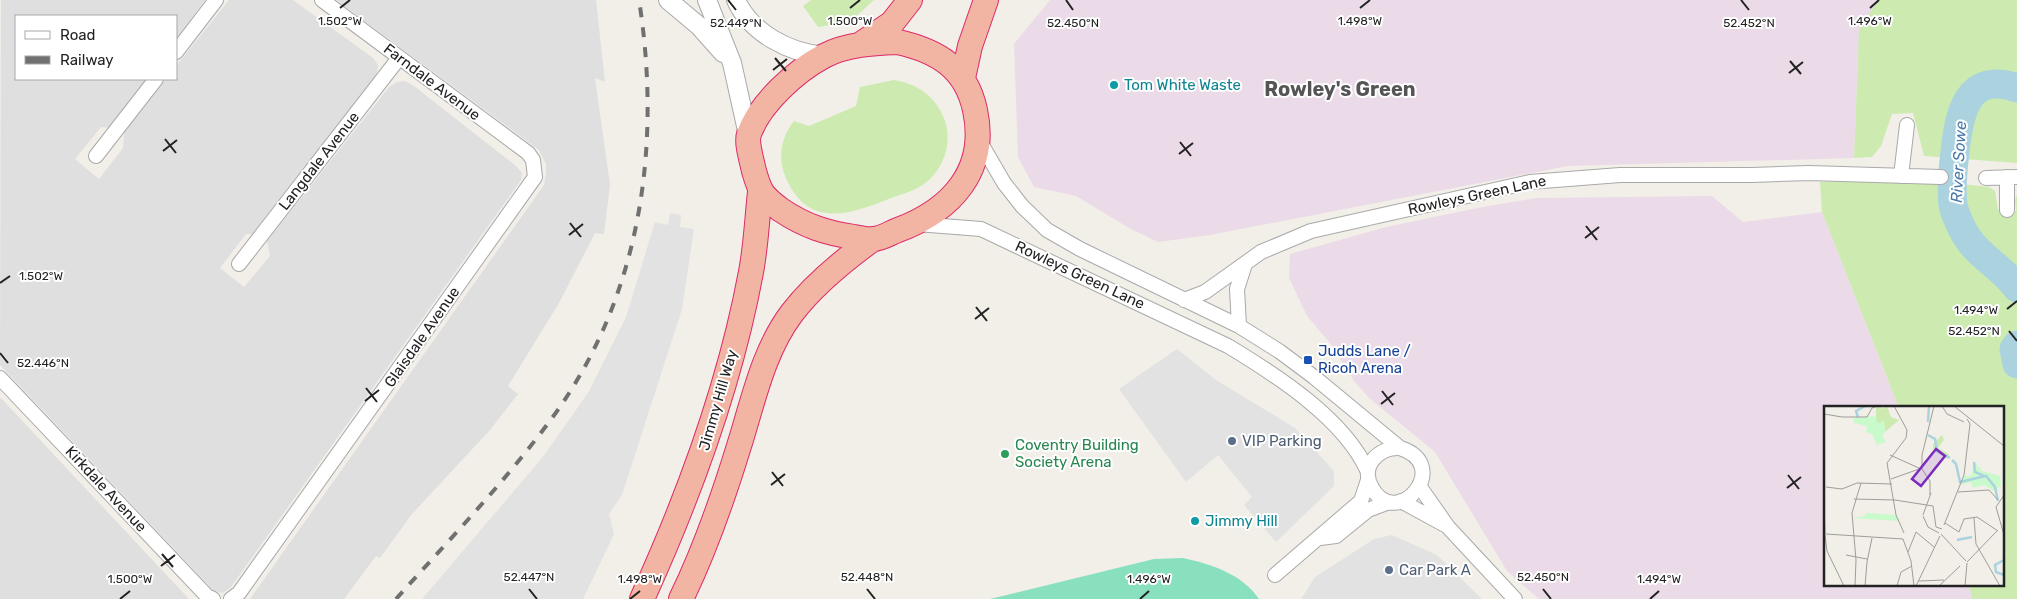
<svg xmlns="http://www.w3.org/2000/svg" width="2017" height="599" viewBox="0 0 2017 599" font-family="Rubik,sans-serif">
  <rect width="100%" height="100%" fill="#f2efe9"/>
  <path fill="#e0dfdf" d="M1,0H205L176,39V16H16V79H147L112,128L101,127L75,159L99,179L123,148L124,132L166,79H176V66L229,0H293L373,58L378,65L377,73L371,85L256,234H246L220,268L244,287L270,256L267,241L390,86L397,82L405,81L414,86L516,166L522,173L521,180L231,587L223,593L214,591L0,365Z
    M336,0H596L605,82L595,78L610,185L604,234L595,233L559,303L508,386L518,394L490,430L412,514L380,558L376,556L344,599H250L544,185L546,174V164L539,150Z
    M0,397L189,599H0Z"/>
  <path fill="#ebdbe8" d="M1050,0H1878L1859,31L1854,158L1568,166L1210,235L1158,242L1129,228L1076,196L1034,187L1018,157L1014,44Z
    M1712,196L1743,222L1822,212L1899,408H1826V585H1969L1972,599H1539L1507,571L1435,452L1369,398L1354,381L1330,343L1307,316L1289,278L1290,254L1386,227L1477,208L1536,198Z"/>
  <path fill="#cdebb0" d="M811,0H874L850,22L818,27L803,6Z
    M1878,0H2017V163L1924,156L1913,113L1892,114L1881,146L1872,157L1854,158L1859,30Z
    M894,80C913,83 930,92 940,110C955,135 947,167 924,184C913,192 898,195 886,200C846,216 807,227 786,178C777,159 781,137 794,121L809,126L856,106L860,87Z
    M1868,181L1962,184L1989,187L1995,191L1998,210L2016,211L2015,200L2017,195V599H1972L1969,585H2003V408H1899L1822,212L1820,182Z"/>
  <path fill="#88e0be" d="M1183,558C1211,564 1242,574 1259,599H990L1154,559Z"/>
  <path fill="#e2e2e2" d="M670,213L681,215L680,227L694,229L682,309L622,495L609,514L614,534L583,599H422L542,458L588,393L626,317L655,222L668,225Z
    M1177,349L1216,380L1295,428L1334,471V486L1276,542L1244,505L1252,497L1218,455L1186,482L1119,389Z
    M1392,535L1437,555L1482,599H1301L1315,577L1374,539Z"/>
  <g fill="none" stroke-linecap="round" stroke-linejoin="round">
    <path stroke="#aad3df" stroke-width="29" d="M2017,88C1967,71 1959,113 1955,152C1953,168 1951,189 1953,205C1955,215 1963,232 1969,240C1980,257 2003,268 2017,288
      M2017,345L2014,349L2017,364"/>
    <g stroke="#a9a9a9" stroke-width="16">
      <path id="minor" d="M176,52L216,0
        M979,140L1004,183L1022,206L1047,230L1080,249L1239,326L1279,351L1314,377L1400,448C1454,465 1397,532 1372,488C1359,466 1379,447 1400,448
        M96,156L156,79
        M1901,176L1907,125
        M1986,178L2017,177
        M2007,210V177
        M917,224L981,229L1228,346C1276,375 1345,419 1368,472
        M239,264L399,58
        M1184,300L1205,292L1261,252L1311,231L1530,182L1620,175H1752L1809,173L1941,177
        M1239,326L1237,289L1245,264
        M0,378L207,596L213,599
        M1420,487L1448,527L1515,599
        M1401,501L1445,525
        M1320,538L1336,536L1368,510L1389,502
        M1275,575L1361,501L1368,480
        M231,599L239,593L535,177L533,160L528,153L322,0"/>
    </g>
    <g stroke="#a9a9a9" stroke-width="20">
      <path id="tertiary" d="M668,0L699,26L723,53
        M707,0L732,63L748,135
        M736,0C751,33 789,53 825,56"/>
    </g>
    <g stroke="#dc2a67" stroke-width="26">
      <path id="trunk" d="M898,42C938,51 966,68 975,110C988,170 952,210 898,230C890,233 881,239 873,239C867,240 860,238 854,237C826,233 805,226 781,210C762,196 760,192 754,171C752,161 746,143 749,134C760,103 796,71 824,56C847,44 874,43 898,42Z
        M861,44L892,23L910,0
        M963,78L970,46L986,0
        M642,599C690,494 730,385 751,272C756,246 757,219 760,192
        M681,599C705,550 723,498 739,446C753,402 763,351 792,313C814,284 844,260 873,239"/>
    </g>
    <use href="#minor" stroke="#fff" stroke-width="14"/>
    <use href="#tertiary" stroke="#fff" stroke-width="18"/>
    <use href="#trunk" stroke="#f2b4a3" stroke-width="24"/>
    <path stroke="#707070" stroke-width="4" stroke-dasharray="10 10" stroke-linecap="butt" d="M396,599C449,540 505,482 552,418C641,297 662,146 639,0"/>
  </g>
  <path fill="none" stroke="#222" stroke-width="2" d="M728,0L736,10M1066,0L1073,10M1741,0L1749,10M340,8L350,0M850,8L860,0M1360,8L1370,0M1870,8L1879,0M775,58L786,71M1790,61L1801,74M773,70L787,59M1789,73L1803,62M165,139L176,153M1180,142L1191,156M163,151L177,140M1179,154L1193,143M570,223L581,237M1586,226L1597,240M569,235L583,224M1585,238L1599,227M0,283L10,276M976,307L987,321M2007,309L2017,301M975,319L989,308M2009,331L2017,341M0,353L8,363M366,388L377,402M1382,391L1393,405M365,401L379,390M1381,404L1395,393M772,472L783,486M1788,475L1799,489M771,485L785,474M1787,488L1801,477M162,554L173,567M161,566L175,555M529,589L537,599M867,589L875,599M1543,589L1551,599M120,599L130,591M630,599L640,591M1140,599L1149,591M1650,599L1659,591"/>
  <g fill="#0f9aa8" stroke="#fff" stroke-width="2">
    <circle cx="1114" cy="85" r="5"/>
    <circle cx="1195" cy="521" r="5"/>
  </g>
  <rect fill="#1a4fb4" stroke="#fff" stroke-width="2" x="1303" y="355" width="10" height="10" rx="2.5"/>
  <g fill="#5c6f8a" stroke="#fff" stroke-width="2">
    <circle cx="1232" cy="441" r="5"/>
    <circle cx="1389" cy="570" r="5"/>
  </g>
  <circle fill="#2e9e5b" stroke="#fff" stroke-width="2" cx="1005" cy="454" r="5"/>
  <g text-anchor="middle" stroke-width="4" stroke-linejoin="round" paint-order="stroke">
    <g font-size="15" fill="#222" stroke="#fff">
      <text transform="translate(432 82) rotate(37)" y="5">Farndale Avenue</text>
      <text transform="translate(319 161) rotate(-52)" y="5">Langdale Avenue</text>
      <text transform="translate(1477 195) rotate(-12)" y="5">Rowleys Green Lane</text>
      <text transform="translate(1080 275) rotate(25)" y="5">Rowleys Green Lane</text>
      <text transform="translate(422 337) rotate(-55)" y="5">Glaisdale Avenue</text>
      <text transform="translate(718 400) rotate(-74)" y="5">Jimmy Hill Way</text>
      <text transform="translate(106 489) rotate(47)" y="5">Kirkdale Avenue</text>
    </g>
    <g font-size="15" fill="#0d838f" stroke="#fff" text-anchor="start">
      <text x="1124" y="90">Tom White Waste</text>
      <text x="1205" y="526">Jimmy Hill</text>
    </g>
    <g font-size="15" fill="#164399" stroke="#fff" text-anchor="start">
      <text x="1318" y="356">Judds Lane /<tspan x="1318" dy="17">Ricoh Arena</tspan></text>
    </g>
    <g font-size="15" fill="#4e5e75" stroke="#fff" text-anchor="start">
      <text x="1242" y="446">VIP Parking</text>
      <text x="1399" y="575">Car Park A</text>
    </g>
    <g font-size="15" fill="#27864d" stroke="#fff" text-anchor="start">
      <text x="1015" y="450">Coventry Building<tspan x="1015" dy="17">Society Arena</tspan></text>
    </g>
    <g font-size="16" font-style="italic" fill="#4a7aab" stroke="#fff">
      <text transform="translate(1958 162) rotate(-87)" y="6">River Sowe</text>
    </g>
    <g font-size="20" font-weight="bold" fill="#555" stroke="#fff">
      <text x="1340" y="96">Rowley's Green</text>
    </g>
  </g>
  <g transform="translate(1824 406)">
    <rect width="180" height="180" fill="#f2efe9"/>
    <path d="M56,0L58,3L63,0L67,11L75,14L61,26L59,15L54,18L52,15V1ZM118,29L120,34L114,42L125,48L123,53L109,43V38Z" fill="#cdebb0"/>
    <path d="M51,10L54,18L60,14L61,26L58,30L62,36L53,39L48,28L42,26L43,20L30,17L29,12ZM150,55L158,65L176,70L177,79L170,85L160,79L149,82L147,76L137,79L140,70H147ZM42,107L72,109L75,115L28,112L41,110Z" fill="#c8facc"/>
    <path fill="none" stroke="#aad3df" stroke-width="2.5" d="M34,11L32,5L41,0M104,16L105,0M104,29L111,33L113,45L126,52M128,54L132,58L136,76L162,70L171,81L174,95M150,56L151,66L160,70M133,134L148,131M180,154L171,159L172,166L180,169"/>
    <path fill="none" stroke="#9f9d99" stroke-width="1" d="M70,0L83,24L82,32L63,57L72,109L80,127M118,0L123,8L140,16M130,0L180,40M0,8L18,11H43L48,2L54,0M66,49L97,63M0,70V97M67,73L95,63M2,81L18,83L33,77L68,78M134,86L165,84L174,94M106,89V75L98,63V49L110,0M180,89L172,101L180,129M30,93L71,94L109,100M0,97L1,128M109,100L112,121L118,123M99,109L107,87M99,110L104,121L115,127M150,112L152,138L176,180M121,117L135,126L140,113L153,111L174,125M120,119L140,69L146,18L143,13M2,128L79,133M117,128L142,155M1,129L3,145L20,180M79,133L87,155L90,180M84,146L92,126L110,141M22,149L43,153M43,156L48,132M143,156L173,125M95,175L120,174M31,180L32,154L28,107L37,77M41,180L43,156M73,180L77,166L88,160M92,180L116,130M115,180L136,160M141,180L143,157"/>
    <path fill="#7b2cbf" fill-opacity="0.15" stroke="#7b2cbf" stroke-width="2.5" d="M112,43L121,50L97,80L88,73Z"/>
    <rect width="180" height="180" fill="none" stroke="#222" stroke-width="2.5"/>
  </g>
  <g font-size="12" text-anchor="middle" fill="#222" stroke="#fff" stroke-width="4" stroke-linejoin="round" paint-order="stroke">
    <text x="340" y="25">1.502°W</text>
    <text x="850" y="25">1.500°W</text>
    <text x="1360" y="25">1.498°W</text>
    <text x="1870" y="25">1.496°W</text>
    <text x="736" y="27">52.449°N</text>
    <text x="1073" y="27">52.450°N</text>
    <text x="1749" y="27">52.452°N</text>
    <text x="41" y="280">1.502°W</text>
    <text x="1976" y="314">1.494°W</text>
    <text x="1974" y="335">52.452°N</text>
    <text x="43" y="367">52.446°N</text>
    <text x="529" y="581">52.447°N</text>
    <text x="867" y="581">52.448°N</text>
    <text x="1543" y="581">52.450°N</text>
    <text x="130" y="583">1.500°W</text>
    <text x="640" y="583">1.498°W</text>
    <text x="1149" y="583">1.496°W</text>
    <text x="1659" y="583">1.494°W</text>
  </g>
  <rect x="15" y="15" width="162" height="65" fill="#ffffff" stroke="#a7a7a7"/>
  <rect x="25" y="31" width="25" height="8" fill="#ffffff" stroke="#a7a7a7"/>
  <text x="60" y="40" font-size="15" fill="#222222">Road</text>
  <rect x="25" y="56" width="25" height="8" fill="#707070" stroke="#a7a7a7"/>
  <text x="60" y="65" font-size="15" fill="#222222">Railway</text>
</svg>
